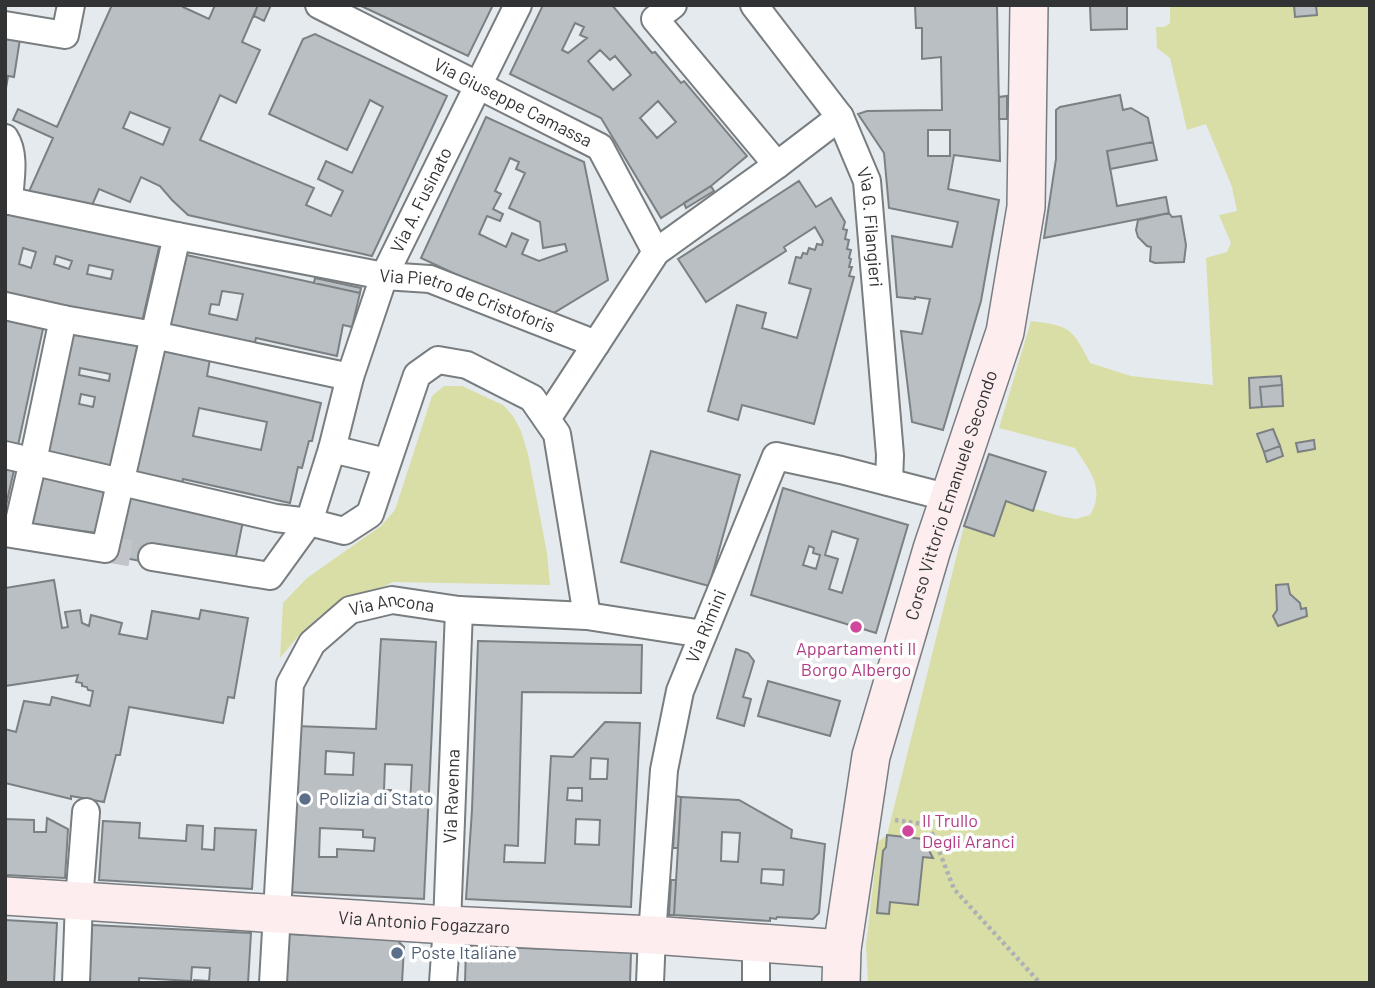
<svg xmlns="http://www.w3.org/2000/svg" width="1375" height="988" viewBox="0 0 1375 988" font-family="Barlow,sans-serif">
  <rect width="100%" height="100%" fill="#e5eaee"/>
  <path fill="#d9dea6" d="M1170,5H1370V983H868L866,945L878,842L887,835L964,526L994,536L1006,501L1064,517L1076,519L1090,515C1106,488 1089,470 1075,448L999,428L1031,321C1071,326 1072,328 1090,363L1131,376L1213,385L1206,258L1227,252L1231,243L1219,215L1237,211L1232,187L1206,124L1187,130L1170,58L1157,48L1156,27H1164L1170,23Z
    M444,386H462L503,405L513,416L521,431L528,454L547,553L550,585L393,582L321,615L299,635L280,658L283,603L307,578L381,526L395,510L432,396Z"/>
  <path fill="#babfc3" stroke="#7b8083" stroke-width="2" fill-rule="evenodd" d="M112,5H183V7L209,19L215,5H258L242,42L260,50L236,103L220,95L200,140L314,188L306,205L331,216L343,191L318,179L326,161L352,173L383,107L370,100L347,150L269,114L303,39L315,34L447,96L372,256L188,215L172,200L160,186L141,177L130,202L99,189L90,210L27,196L53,138L13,120L18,109L57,127ZM130,112L170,128L163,145L123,128Z
    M258,5H271L264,21L254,16Z
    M359,5H493L468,56Z
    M543,5H612L652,53L655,52L681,83L684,81L747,156L711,186L661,218L601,118L510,74ZM575,23L584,27L580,35L587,38L568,53L562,50ZM600,50L610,60L615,56L631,75L613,90L588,61ZM658,101L676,122L657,138L640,118Z
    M915,5H997L1000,161L954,155L948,189L999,200L981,301L943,430L912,422L901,331L922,334L930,299L915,297V299L897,297L892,236L952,247L958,222L889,208L884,153L858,114L867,111L942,110L941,57L922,59V28H916ZM928,130H950V156H928Z
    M1090,5H1127V29L1091,30Z
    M1294,5H1316L1317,15L1295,17Z
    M5,37L20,39L14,77L8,76L5,94Z
    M1120,95L1123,110L1131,108L1148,118L1153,142L1107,151L1117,206L1166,197L1169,213L1044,238L1056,159V110L1060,107Z
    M1007,96V119H999V97Z
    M486,117L584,162L608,280L547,317L421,258ZM510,158L519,162L516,169L525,173L509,208L540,222L543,248L565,244L567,251L539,261L522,254L528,240L512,233L506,247L479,234L487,216L500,221L503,214L493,209L501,194L495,191Z
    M1153,142L1157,160L1110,169L1107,151Z
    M799,181L816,207L831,198L845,222L843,229L847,230L845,239L849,240L847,249L851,250L849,258L851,259L849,267H852L849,276L854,277L814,424L742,405L738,420L708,411L737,305L766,313L762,328L797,338L811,289L789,283L796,257L801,258L803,253L807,254L809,248L815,250L817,244L822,245L823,241L815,227L784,247L786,251L706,302L678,259Z
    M711,186L714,191L686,208L684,203Z
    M5,211L160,243L142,322L5,294ZM23,248L36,252L31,268L19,264ZM56,256L72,261L69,269L54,264ZM89,265L113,270L111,279L87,274Z
    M1169,213L1172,217L1181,216L1186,245L1184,262L1155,263L1150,261L1151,247L1147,246L1138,237L1136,230L1138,220Z
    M182,254L360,293L352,327L343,325L337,356L256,338L254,346L166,327ZM222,291L243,294L237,320L209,314L211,304L219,305Z
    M315,278L361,288L360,293L314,283Z
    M5,316L44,324L17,450L5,448Z
    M64,328L138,343L112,470L38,455ZM80,368L110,374L109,381L79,375ZM81,394L95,397L93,407L79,404Z
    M160,347L210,359L207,376L321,403L312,441H309L302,468L298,467L290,503L183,479L181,490L131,478ZM199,408L267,422L261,450L193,436Z
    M1281,376L1282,385L1260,387L1262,407L1250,408L1249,378Z
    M1282,385L1283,406L1262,407L1260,387Z
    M1273,429L1280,446L1264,452L1257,434Z
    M1314,440L1315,449L1298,452L1296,443Z
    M1280,446L1283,456L1267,462L1264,452Z
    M651,451L740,475L709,586L621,562Z
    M989,454L1046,472L1033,511L1006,501L994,536L964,526Z
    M5,468L14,470L5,510Z
    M36,473L106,489L97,533L25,523Z
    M783,488L908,525L876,633L751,595ZM832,531L858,539L842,593L829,589L838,559L825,555ZM809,546L814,548L813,553L820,555L816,569L803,565Z
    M126,493L244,516L235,561L151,563L114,556Z
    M54,580L62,628L68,627L65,612L80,610L82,623L89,626L91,615L122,623L119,634L147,639L152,611L199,619L201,610L248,618L234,698L228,697L223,723L129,707L120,755H116L104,802L71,796V799L5,783V729L16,732L24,701L50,705L52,697L90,706L93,691L88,690L87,687L82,686V683L76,682L78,675L5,686V588Z
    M1288,584L1290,594L1300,603L1301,609L1306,608L1307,616L1278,626L1273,616L1277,610L1276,585Z
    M381,639L436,642L424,899L287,892L296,726L376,729ZM326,751L354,753L353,775L325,774ZM385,764L412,765L410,805L391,804V790H384ZM320,828L363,830V837L375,838L374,851L337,849V857H319Z
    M478,641L642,645L641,693L522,692L518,846L505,845L504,862L545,863L551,756L573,757L605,722L640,723L631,907L466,899L472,810ZM591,758L608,759L607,779H590ZM568,788H582V801L567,800ZM576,819L600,820L599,845L575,844Z
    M736,649L748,653L754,661L743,697L751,699L744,726L717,718Z
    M768,681L840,701L830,736L758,716Z
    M676,796L681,797L678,848H673Z
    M681,797L739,800L792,830L791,838L825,844L819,913L813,919L777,917L776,919L770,918V921L674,915ZM722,832L740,833L738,862L721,861ZM762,869L784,870L783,885L761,883Z
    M47,818L68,829L65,878L5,875V819L34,820V832H46Z
    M103,821L140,823L139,838L186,841L187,825L203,826L202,849L214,850L215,828L256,830L252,889L99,880Z
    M887,835L923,839L933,858L923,857L918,905L890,902L889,914L877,913L883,851L886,847Z
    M671,880H676L674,915H669Z
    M5,920L57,923L54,983H5Z
    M92,925L251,933L248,983H193L194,980L209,981L210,968L192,967L191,981L139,978V983H89Z
    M287,934L397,940L404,947L402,983H284Z
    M466,946L631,952L630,983H465Z"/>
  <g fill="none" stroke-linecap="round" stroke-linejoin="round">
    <path stroke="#c1c5c9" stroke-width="26" stroke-dasharray="26 13" stroke-linecap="butt" d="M105,549L152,557"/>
    <g stroke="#787d80" stroke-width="30">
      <g id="street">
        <path id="s1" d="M319,5L600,147L656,252"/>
        <path d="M673,5L655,19L777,165"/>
        <path id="s2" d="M754,5L840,117L867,181L890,455L889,482"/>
        <path d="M5,25L65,35L71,5"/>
        <path d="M5,138C16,155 10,181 9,201"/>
        <path id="s3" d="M5,200L177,236L384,276L430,279L596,344L656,252L777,165L840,117"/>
        <path d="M5,306L63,319L154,335L350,377"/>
        <path d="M547,419L596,344"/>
        <path d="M332,449L386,462"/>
        <path d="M5,455L276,518L309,522L344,531L370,514L417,375L438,360L467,365L532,398L557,434L587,616"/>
        <path d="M5,533L105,549L177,236"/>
        <path d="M16,534L33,461L63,319"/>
        <path id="s4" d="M152,557L270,576L309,522L332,449L350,377L384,276L518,5"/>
        <path d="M76,983L79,901L86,812"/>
        <path id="s5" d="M273,983L290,684L312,643L350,610L392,600L459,610L587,616L703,634"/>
        <path id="s6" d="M443,983L447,925L459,610"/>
        <path id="s7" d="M650,983L652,935L664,770L680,691L776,456L841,470L950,498"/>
        <path d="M756,983V942"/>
      </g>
    </g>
    <g stroke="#787d80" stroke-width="40">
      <g id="secondary">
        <path id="s8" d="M5,896L447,925L652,935L842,949"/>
        <path id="s9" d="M841,983L842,949L871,756L932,549L1005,332L1026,207L1029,5"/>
      </g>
    </g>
    <path stroke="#adb1b4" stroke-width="4.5" stroke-dasharray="3.5 3.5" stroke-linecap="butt" d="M895,820L929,825L954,889L1040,983"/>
    <use href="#street" stroke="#fff" stroke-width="26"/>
    <use href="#secondary" stroke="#fdedee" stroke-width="37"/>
  </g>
  <g fill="#d1479c" stroke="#fff" stroke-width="2.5">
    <circle cx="856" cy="627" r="7"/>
    <circle cx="908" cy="831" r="7"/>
  </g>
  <g fill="#5c6f8a" stroke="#fff" stroke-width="2.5">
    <circle cx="305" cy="799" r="7"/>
    <circle cx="397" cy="953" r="7"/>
  </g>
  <g text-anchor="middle" stroke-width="7" stroke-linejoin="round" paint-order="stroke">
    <g font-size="18" fill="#313334" stroke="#fff">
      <text dy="6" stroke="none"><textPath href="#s1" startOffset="217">Via Giuseppe Camassa</textPath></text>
      <text dy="6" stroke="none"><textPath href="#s4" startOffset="528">Via A. Fusinato</textPath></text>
      <text dy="6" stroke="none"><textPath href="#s2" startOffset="257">Via G. Filangieri</textPath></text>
      <text dy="6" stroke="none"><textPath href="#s3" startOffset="474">Via Pietro de Cristoforis</textPath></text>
      <text dy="6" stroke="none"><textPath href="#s9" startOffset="502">Corso Vittorio Emanuele Secondo</textPath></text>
      <text dy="6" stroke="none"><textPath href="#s5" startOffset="439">Via Ancona</textPath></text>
      <text dy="6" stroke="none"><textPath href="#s7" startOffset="364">Via Rimini</textPath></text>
      <text dy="6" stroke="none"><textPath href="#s6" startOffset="187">Via Ravenna</textPath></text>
      <text dy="6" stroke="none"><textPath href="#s8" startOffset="420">Via Antonio Fogazzaro</textPath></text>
    </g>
    <g font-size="18" fill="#b23c85" stroke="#fff">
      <text x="856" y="655">Appartamenti Il<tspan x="856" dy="21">Borgo Albergo</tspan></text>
      <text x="922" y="827" text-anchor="start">Il Trullo<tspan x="922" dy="21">Degli Aranci</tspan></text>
    </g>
    <g font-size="18" fill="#4e5e75" stroke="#fff" text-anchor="start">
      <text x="319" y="805">Polizia di Stato</text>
      <text x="411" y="959">Poste Italiane</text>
    </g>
  </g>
  <rect width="1375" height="988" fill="none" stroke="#313334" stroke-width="14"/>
</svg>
